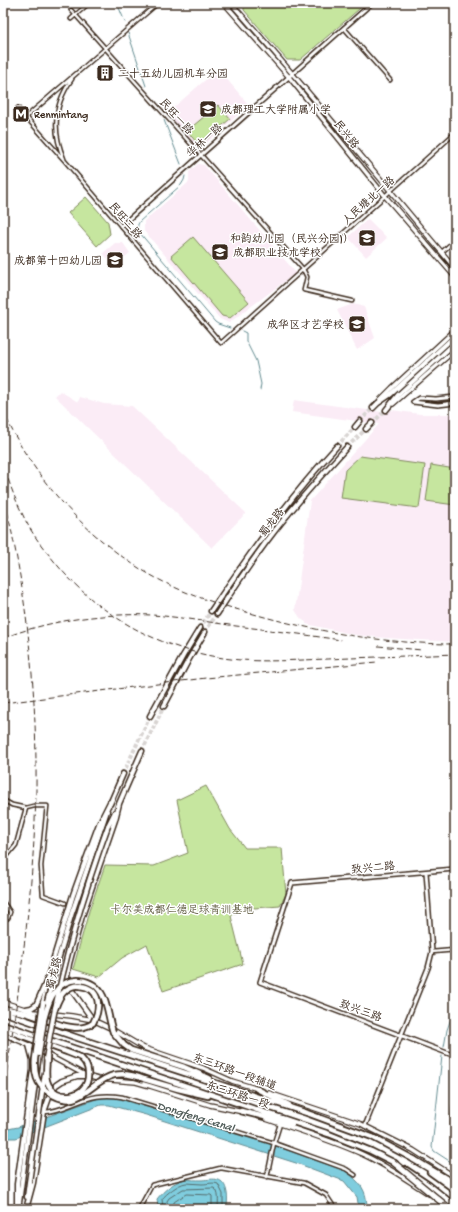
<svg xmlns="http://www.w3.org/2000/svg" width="458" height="1212" viewBox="0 0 458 1212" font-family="'Gochi Hand','LXGW WenKai TC',sans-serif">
  <rect width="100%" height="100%" fill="#fff"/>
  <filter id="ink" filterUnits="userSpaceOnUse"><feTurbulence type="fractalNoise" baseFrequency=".025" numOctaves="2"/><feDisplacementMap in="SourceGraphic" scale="8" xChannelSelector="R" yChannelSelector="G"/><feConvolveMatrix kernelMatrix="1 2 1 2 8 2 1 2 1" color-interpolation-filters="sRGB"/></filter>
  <g filter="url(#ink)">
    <path fill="#fbecf6" d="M218,69L249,105L202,147L196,146L167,113Z
      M198,164L204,165L296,273L229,323L220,319L144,231V221L189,182V172Z
      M368,219L387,238L366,257L348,237Z
      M115,243H123L130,253L113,266L103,253Z
      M353,304L364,307L375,338L357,350L337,310Z
      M60,391L78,402L80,397L104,404L132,406L246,513L212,548L55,396Z
      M294,400L389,413L391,410L420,414H455V642L386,638L356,635L306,624V622L301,619L295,610L310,501L379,424L292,412Z"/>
    <path fill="#c6e69f" stroke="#80885e" d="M244,3H366L300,60H287L244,10Z
      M218,105L230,119L201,144L197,143L187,131Z
      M86,197L108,222L110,234L97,246L68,213Z
      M193,237L249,302L230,318L222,316L171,256Z
      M360,456L425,465L419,508L341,498L345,470Z
      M431,465L455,469V505L426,501Z
      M206,786L230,829L245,848H282L286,894L280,906L242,909L231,916L243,964L163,991L147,944L122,958L99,977L73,969L89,911L105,865L154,866L188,853L177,800Z"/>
    <path fill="#7fcdde" stroke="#648c91" d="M108,1097L125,1099L239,1133L346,1171C360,1183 367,1189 367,1209H359L357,1197L344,1181L299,1164L146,1115L109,1105H101L16,1138H3V1130L18,1127L99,1098Z
      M185,1179C191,1180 196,1180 202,1180C214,1179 224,1176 227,1193C228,1198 227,1204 227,1209H160L158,1207L157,1199C164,1190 174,1182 185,1179Z"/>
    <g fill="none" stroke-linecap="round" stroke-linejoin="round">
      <path stroke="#566b6b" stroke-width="1" d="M163,1209L162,1199C166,1194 178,1184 186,1183C191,1183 197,1184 202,1184C208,1184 213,1182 218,1184L223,1194V1209
        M168,1209L167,1201L169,1198L183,1189L214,1188C220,1192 218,1202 218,1209
        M174,1209V1202L186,1194L211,1195L212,1196V1209"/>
      <path stroke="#648c91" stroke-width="1" d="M117,3L125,22
        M128,33L146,86
        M164,120L181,164
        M185,176L184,180L181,185L140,221C137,225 137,228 139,232L215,322L218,324L230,328
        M242,331L246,333V341L256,361L261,384L260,390
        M444,1047L447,1030L455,1007
        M442,1056L432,1147L434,1151L454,1164"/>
      <path stroke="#d8d4d2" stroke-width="4" stroke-dasharray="4 2" stroke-linecap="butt" d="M360,421L373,408
        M372,423L386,410
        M337,446L355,427
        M347,447L366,429
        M200,628L211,611
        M205,632L217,614
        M142,751L164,706
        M123,774L150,716"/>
      <g stroke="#3b2a1e" stroke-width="5.5">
        <path id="minor" d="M71,10L303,269L307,277L304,290L352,301
          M71,19L89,3
          M344,28L390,80
          M18,108L65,161L221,343L455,133
          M26,117L158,3
          M64,159C52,131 54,104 72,79
          M442,252L455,240
          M3,800L12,805L26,808L34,806H47L41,866L43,895L65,903
          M3,861L16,845L26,808
          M3,902L10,912L8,918L3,921
          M432,952L455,950
          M44,1112C59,1112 73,1103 87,1099C99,1095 110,1095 122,1097L274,1143L346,1169L355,1175
          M267,1177L274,1143L280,1124
          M139,1209L152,1185L221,1168L304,1183L326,1195L334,1207V1209"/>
      </g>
      <g stroke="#3b2a1e" stroke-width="6">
        <path id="tertiary" d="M121,226L372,3
          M413,402L419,398L436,399L455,397
          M413,402L438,405L455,403
          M455,869L292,883L260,982L455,1056
          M455,1104L453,1124L455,1129
          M365,1126L428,968L432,952L426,872"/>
      </g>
      <g stroke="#3b2a1e" stroke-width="6">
        <path id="secondary" d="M224,3L289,77L385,196L455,277
          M231,3C308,89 380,180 455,268
          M380,400L392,388L455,330
          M393,404L455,350
          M3,1002L34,1012L72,1016L93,1020L110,1028L144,1048L203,1068L232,1081L258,1089
          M3,1034L29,1045L87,1076L98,1079L136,1082L150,1086L210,1105L243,1112
          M269,1093L361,1124L413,1150L455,1177
          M266,1119C298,1130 331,1140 362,1154C386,1165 407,1180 429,1194"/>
      </g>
      <g stroke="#3b2a1e" stroke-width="7">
        <path id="primary" d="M373,408L378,403L391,394L455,336
          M386,410L398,395L455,343
          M355,427L360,421
          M366,429L372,423
          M211,611C250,553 290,497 337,446
          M217,614C235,586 253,559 273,533C296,503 322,475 347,447
          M164,706L189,659L205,632
          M150,716L183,656L200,628
          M110,804L123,774
          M118,806L142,751
          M108,826L115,812
          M58,960L72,913L107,811
          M26,1009L31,1008L36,1005L47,980L73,895L82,870L99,824L110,802
          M93,1020L68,985L67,977L69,964L82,916L115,820L119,804
          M27,1197L29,1182
          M19,1203L39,1054
          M17,1209V1184L33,1070V1060L29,1045
          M26,1209L33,1183L44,1112L51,1092L56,1085L62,1081L77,1076H87"/>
      </g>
      <g stroke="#3b2a1e" stroke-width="8">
        <path id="trunk" d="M43,1003L47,988L55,967
          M3,1008L29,1014L61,1025
          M3,1012L78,1038L307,1113L372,1137L415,1160
          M3,1024L52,1041L329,1134L371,1151L395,1163
          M3,1029L64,1051
          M113,1032L124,1045L131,1050L184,1067L209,1078
          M144,1079L178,1089L208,1096
          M257,1089L289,1105
          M241,1111L292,1124
          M405,1169L429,1185L455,1206
          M430,1172L455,1190"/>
      </g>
      <g stroke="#3b2a1e" stroke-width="8">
        <path id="motorway" d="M413,1159L455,1184"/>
      </g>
      <use href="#minor" stroke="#fff" stroke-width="2.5"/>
      <use href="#tertiary" stroke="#fff" stroke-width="3"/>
      <use href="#secondary" stroke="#fff" stroke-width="3.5"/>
      <use href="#primary" stroke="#fff" stroke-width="4"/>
      <use href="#trunk" stroke="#fff" stroke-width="4.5"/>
      <use href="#motorway" stroke="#fff" stroke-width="5"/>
      <path stroke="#3b2a1e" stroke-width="1" stroke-dasharray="6 3" stroke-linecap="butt" d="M3,410C30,477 93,544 156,578C189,596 224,606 261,616C324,633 389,644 455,644
        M3,462C8,480 14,497 22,513C29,529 39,543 50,556C96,616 165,654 241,660C270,662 299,660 328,659C370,657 413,656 455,654
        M3,494C27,590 37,691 36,790C34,893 18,995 3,1096
        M3,638C50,620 101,613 152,615C180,617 208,622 236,626C271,630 306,635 341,640
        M378,646L422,650
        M3,703L206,678L377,662"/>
      <g stroke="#3b2a1e" stroke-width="7" stroke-linecap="butt">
        <path id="primary-bridge" d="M47,1002L58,960
          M39,1054L44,1021
          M46,1059C58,978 80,903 108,826
          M29,1182L45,1072"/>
      </g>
      <g stroke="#3b2a1e" stroke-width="8" stroke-linecap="butt">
        <path id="trunk-bridge" d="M43,1003L35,1059C34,1073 36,1084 48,1092C79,1114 89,1081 114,1075C124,1073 134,1075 144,1079
          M55,1009C57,1003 60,995 66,990C70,987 75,985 80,986C101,988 101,1008 93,1023C83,1030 73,1028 61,1025
          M43,1023C46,1013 48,1000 55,992C68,974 94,977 103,996C108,1006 109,1021 113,1032
          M47,1056C47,1064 45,1073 47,1081C54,1104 91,1098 88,1072C88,1067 85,1062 81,1058C76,1055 69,1053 64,1051"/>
      </g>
      <g stroke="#3b2a1e" stroke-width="8" stroke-linecap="butt">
        <path id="motorway-bridge" d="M393,1162L450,1209"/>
      </g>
      <use href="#primary-bridge" stroke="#fff" stroke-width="4"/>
      <use href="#trunk-bridge" stroke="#fff" stroke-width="4.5"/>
      <use href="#motorway-bridge" stroke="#fff" stroke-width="5"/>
    </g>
  </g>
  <defs>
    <g id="building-square" transform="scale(0.9)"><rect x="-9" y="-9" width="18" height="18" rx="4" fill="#3b2a1e" stroke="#fff"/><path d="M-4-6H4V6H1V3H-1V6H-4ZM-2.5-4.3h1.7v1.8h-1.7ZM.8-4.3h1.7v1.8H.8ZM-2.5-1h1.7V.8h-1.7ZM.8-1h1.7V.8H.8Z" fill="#fff"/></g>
    <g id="school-square" transform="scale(0.9)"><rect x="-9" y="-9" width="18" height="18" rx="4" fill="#3b2a1e" stroke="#fff"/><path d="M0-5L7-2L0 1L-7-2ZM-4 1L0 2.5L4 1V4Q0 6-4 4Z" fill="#fff"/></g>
    <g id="metro-square" transform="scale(0.9)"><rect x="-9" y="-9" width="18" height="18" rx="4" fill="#3b2a1e" stroke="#fff"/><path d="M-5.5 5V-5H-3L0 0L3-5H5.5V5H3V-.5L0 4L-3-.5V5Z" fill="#fff"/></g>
  </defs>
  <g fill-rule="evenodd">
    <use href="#building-square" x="105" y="73"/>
    <use href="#school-square" x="208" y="109"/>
    <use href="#metro-square" x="21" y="114"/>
    <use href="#school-square" x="367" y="238"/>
    <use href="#school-square" x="220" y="252"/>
    <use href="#school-square" x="115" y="260"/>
    <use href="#school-square" x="357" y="324"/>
  </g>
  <g text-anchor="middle" stroke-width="3" stroke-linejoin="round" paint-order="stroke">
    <g font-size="11" fill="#3b2a1e" stroke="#fff" text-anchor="start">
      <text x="118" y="77">二十五幼儿园机车分园</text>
      <text x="221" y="113">成都理工大学附属小学</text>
      <text x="34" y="118">Renmintang</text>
      <text x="354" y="242" text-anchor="end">和韵幼儿园（民兴分园)）</text>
      <text x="233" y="256">成都职业技术学校</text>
      <text x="102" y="264" text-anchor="end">成都第十四幼儿园</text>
      <text x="344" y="328" text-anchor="end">成华区才艺学校</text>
    </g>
    <g font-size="11" fill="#3b2a1e" stroke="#fff">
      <text transform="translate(177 116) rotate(48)" y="4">民旺一路</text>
      <text transform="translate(347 134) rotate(51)" y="4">民兴路</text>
      <text transform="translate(204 140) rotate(-42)" y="4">华林一路</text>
      <text transform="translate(368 200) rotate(-42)" y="4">人民塘北一路</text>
      <text transform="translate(126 220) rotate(49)" y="4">民旺二路</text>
      <text transform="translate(271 522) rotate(-52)" y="4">蜀龙路</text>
      <text transform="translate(373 867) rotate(-5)" y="4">致兴二路</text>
      <text transform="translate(53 973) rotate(-77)" y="4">蜀龙路</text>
      <text transform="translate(361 1010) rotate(20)" y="4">致兴三路</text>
      <text transform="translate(235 1071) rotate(20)" y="4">东三环路一段辅道</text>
      <text transform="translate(238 1094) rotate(18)" y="4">东三环路一段</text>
    </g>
    <g font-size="11" fill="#5e593e" stroke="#fff">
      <text x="182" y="913">卡尔美成都仁德足球青训基地</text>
    </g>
    <g font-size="12" font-style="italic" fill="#4f5b58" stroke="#fff">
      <text transform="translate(196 1116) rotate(17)" y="4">Dongfeng Canal</text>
    </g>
  </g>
  <rect width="458" height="1212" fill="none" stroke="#fff" stroke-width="16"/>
  <rect x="8" y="8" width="442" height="1196" fill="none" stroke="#3b2a1e" stroke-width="1.5" filter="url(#ink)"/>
</svg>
